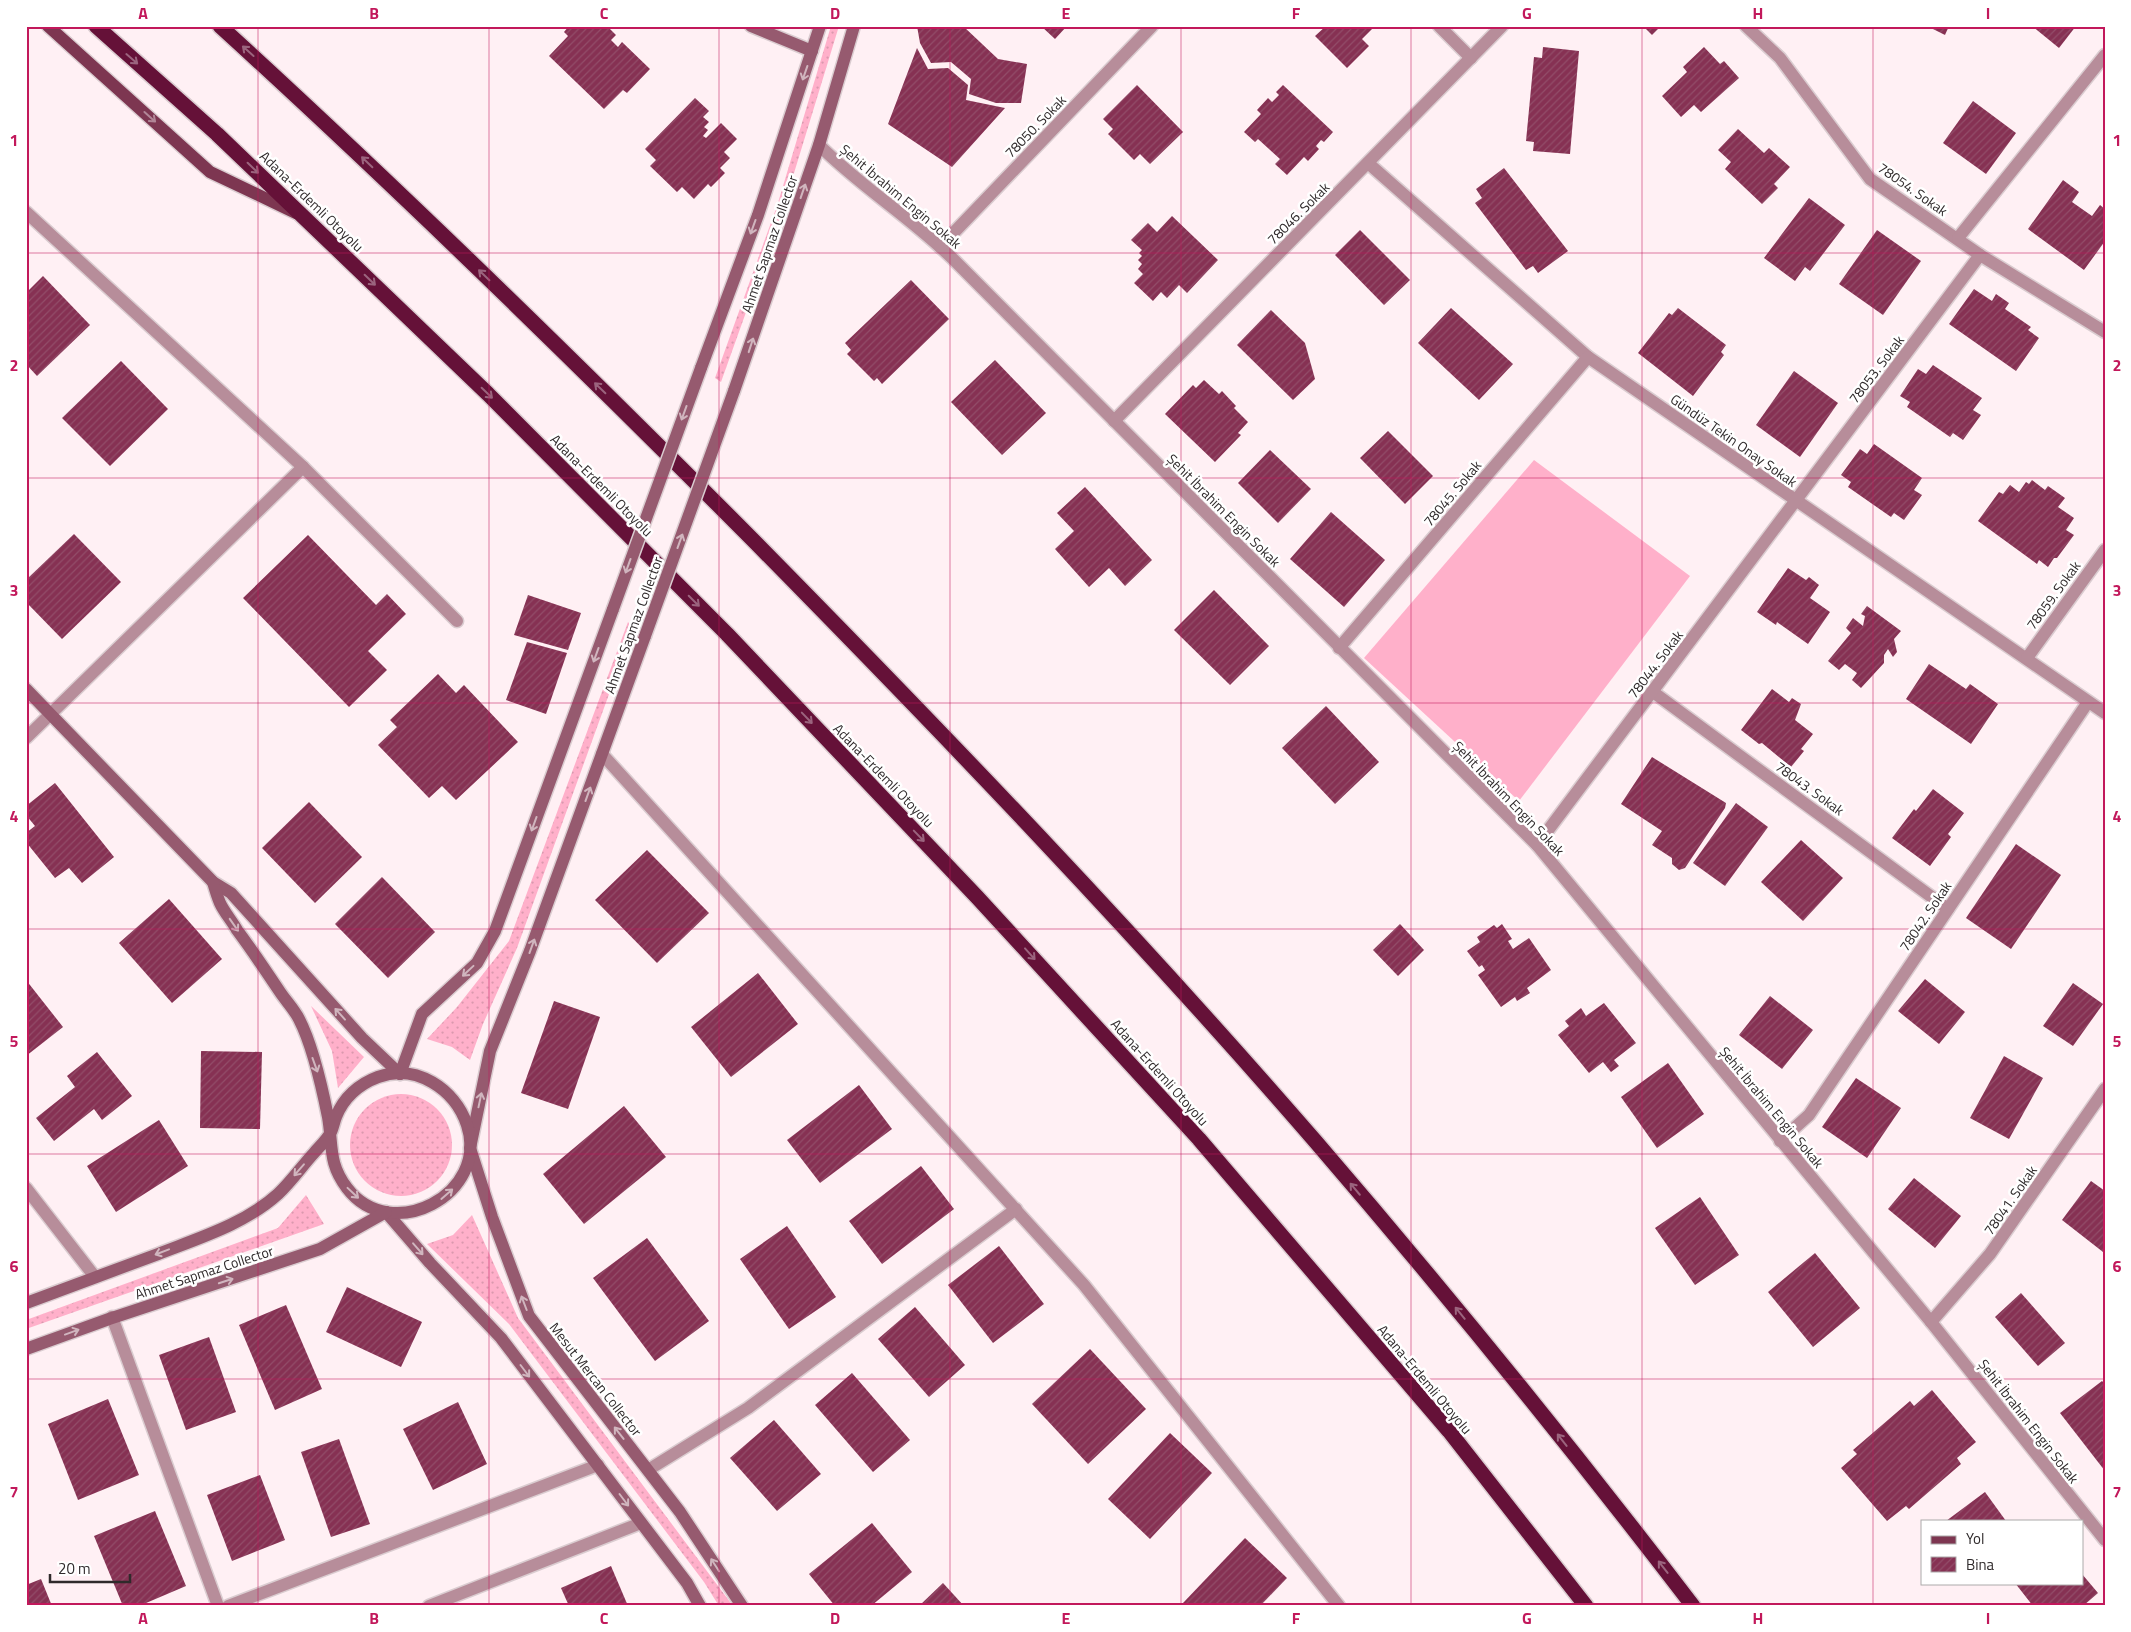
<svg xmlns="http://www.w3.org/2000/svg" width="2131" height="1632" font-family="'Titillium Web',sans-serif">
<defs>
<pattern id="grass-dots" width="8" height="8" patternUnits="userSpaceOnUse" patternTransform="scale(1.25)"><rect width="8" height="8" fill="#ffb0ca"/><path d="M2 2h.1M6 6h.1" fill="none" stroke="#db98ae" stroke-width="1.8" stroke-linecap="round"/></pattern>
<pattern id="building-hatch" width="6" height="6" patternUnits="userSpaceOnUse" patternTransform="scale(1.25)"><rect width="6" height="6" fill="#863153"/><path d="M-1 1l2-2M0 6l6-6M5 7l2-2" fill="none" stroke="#924d69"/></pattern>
</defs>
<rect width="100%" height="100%" fill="#fff0f4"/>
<g fill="url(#grass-dots)">
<path d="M831,26H839L783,209L721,382L715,378L777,206Z"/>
<path d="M628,622L633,628L517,948L483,1024L470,1060L452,1047L427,1039L457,1007L509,941Z"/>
<path d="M311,1006L364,1057L338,1088L332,1051Z"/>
<circle cx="401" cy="1145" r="51"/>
<path d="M306,1195L324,1224L26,1329V1320L278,1228Z"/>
<path d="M472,1215L518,1318L733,1606H719L704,1582L509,1324L427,1244L453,1235Z"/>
</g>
<path fill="#ffb0ca" d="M1534,460L1690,576L1519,801L1364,658Z"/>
<g fill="url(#building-hatch)">
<path d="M569,26H607L616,35L611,40L618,47L622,42L650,69L627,93L623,90L604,109L549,56L568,36L564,32Z"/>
<path d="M917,26H963L998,59L1027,64L1021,103H996L969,94L971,79L951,62L931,63L920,43Z"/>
<path d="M1041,26H1067L1055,39Z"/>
<path d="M1326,26H1375L1362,39L1369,46L1347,68L1315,36Z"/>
<path d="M1643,26H1661L1652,35Z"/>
<path d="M1927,26H1949L1945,35Z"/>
<path d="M2032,26H2076L2059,48Z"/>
<path d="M1543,47L1579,51L1570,154L1533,151L1534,142L1526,141L1534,57L1542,58Z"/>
<path d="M1704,47L1720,64L1724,61L1739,78L1701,112L1694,105L1681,117L1662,96L1687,72L1683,67Z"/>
<path d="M917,48L928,69L948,68L968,85L966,100L1005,108L952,167L888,124Z"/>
<path d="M1137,85L1183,132L1150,164L1140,154L1134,160L1108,134L1113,129L1103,119Z"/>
<path d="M1283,85L1333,132L1324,142L1321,140L1316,146L1319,149L1308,161L1304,157L1287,175L1275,164L1280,159L1258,139L1255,142L1244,132L1261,114L1257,110L1268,98L1272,102L1279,95L1276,92Z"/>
<path d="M695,98L709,111L703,117L709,122L704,127L708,130L703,136L706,138L721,123L737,139L724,152L730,158L720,168L725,173L711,187L708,184L694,199L682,187L677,192L650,166L656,160L645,149Z"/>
<path d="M1973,101L2016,133L1986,174L1943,143Z"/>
<path d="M1738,129L1764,153L1769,148L1790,167L1774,184L1778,188L1762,204L1725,169L1731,162L1718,150Z"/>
<path d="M1504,168L1568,251L1538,273L1533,266L1526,270L1475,203L1482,198L1476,189Z"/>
<path d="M2063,180L2079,192L2072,202L2092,216L2100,205L2105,209V241L2084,270L2028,229Z"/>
<path d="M1809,198L1845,225L1810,271L1805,267L1795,281L1764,258Z"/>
<path d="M1172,216L1218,260L1187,293L1179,285L1167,298L1161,292L1153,301L1134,283L1143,274L1138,269L1142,264L1138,260L1142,256L1139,253L1142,250L1131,240L1148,223L1157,232Z"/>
<path d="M1360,230L1410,280L1384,305L1335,255Z"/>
<path d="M1877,230L1921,261L1883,315L1839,284Z"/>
<path d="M43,276L90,325L37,376L26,364V293Z"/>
<path d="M911,280L949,319L882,384L877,378L874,381L847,354L851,350L845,343Z"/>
<path d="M1974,289L1992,301L1996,294L2009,303L2005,309L2031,327L2028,330L2039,338L2016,371L1949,324Z"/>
<path d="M1451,308L1513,364L1479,400L1418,343Z"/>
<path d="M1678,308L1726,345L1721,352L1724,355L1693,396L1638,353L1669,313L1672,315Z"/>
<path d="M1271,310L1305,343L1315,379L1293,400L1237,345Z"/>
<path d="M995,360L1046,413L1002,455L951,402Z"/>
<path d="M121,361L168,409L110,466L62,418Z"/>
<path d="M1933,365L1982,398L1973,410L1981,415L1963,440L1953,433L1950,437L1907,407L1910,402L1900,396L1918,369L1926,374Z"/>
<path d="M1794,371L1838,403L1800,457L1756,425Z"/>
<path d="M1204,380L1219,394L1222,391L1236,406L1234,408L1248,422L1238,433L1241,435L1215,462L1165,414L1193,385L1196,388Z"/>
<path d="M1388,431L1433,476L1405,504L1360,458Z"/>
<path d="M1874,444L1922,478L1914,490L1922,495L1904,520L1894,513L1891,517L1848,487L1851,482L1841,475L1860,449L1867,454Z"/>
<path d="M1270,450L1311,489L1278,523L1238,483Z"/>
<path d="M2032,480L2045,490L2048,486L2065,498L2058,507L2074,518L2066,530L2074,535L2057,558H2054L2048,567L2039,560L2037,564L1978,521L1999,492L2003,494L2010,485L2019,492L2026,482L2029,484Z"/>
<path d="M1085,487L1152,560L1125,586L1109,568L1089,587L1055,549L1074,531L1057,513Z"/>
<path d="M1331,512L1385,560L1344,607L1290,559Z"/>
<path d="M74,534L121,582L62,639L26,602V580Z"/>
<path d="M308,535L376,605L387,594L406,614L368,651L387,670L349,707L243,598Z"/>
<path d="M1788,568L1806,580L1809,577L1819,585L1810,598L1830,612L1808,644L1777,622L1776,625L1757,612Z"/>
<path d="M1214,590L1269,646L1230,685L1174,630Z"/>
<path d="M528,595L581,613L568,650L514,635Z"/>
<path d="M1867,606L1901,631L1894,639L1897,652L1893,657L1888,649L1884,655V663L1861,688L1852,680L1857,673L1845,664L1839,670L1828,661L1851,633L1846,628L1853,618L1863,626L1865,616L1861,614Z"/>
<path d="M527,642L567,653L546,714L506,700Z"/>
<path d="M1929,664L1966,689L1970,684L1998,704L1971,744L1906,699Z"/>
<path d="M438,674L456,693L464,685L518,742L456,800L442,786L429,798L378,745L397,727L390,720Z"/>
<path d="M1772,689L1789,702L1792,698L1801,704L1795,720L1813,734L1801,749L1804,751L1791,767L1762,743L1759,744L1741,730Z"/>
<path d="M1326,706L1379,762L1335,804L1282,748Z"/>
<path d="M1652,757L1726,803L1725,808L1685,868L1679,870L1672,864V858L1652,845L1662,831L1621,804Z"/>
<path d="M55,783L114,857L82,883L69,868L55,878L26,842V833L35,826L26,815V806Z"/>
<path d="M1933,789L1964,813L1948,834L1951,837L1930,866L1892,838L1914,809L1916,811Z"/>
<path d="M309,802L362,857L315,903L262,848Z"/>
<path d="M1736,803L1768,827L1725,886L1693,863Z"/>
<path d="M1801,840L1843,878L1803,921L1761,882Z"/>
<path d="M2016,844L2061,875L2011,949L1966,918Z"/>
<path d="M647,850L709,913L657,963L595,900Z"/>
<path d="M382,877L435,932L388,978L335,924Z"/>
<path d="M169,899L222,959L172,1003L119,943Z"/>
<path d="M1400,924L1424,950L1398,976L1373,950Z"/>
<path d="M1502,924L1512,939L1508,941L1513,949L1529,938L1551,970L1527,988L1530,993L1517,1001L1515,997L1501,1007L1478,975L1485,970L1482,965L1479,967L1467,951L1480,942L1477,937L1494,925L1497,928Z"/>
<path d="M758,973L798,1024L731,1077L691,1027Z"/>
<path d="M1925,979L1965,1012L1939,1044L1898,1011Z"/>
<path d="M26,980L63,1027L26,1056Z"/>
<path d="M2073,983L2103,1004L2073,1046L2043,1026Z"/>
<path d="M1770,996L1813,1030L1782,1069L1739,1035Z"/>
<path d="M554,1001L600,1017L568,1109L521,1093Z"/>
<path d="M1604,1003L1636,1043L1614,1060L1619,1066L1611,1072L1603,1062L1589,1073L1558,1035L1569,1026L1565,1021L1581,1008L1586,1016Z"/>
<path d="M201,1051L262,1052L260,1129L200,1128Z"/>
<path d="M97,1052L132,1096L102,1120L94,1109L54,1141L36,1118L75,1087L67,1076Z"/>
<path d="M2004,1056L2043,1078L2009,1139L1970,1118Z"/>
<path d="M1668,1063L1704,1114L1657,1148L1621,1097Z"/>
<path d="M1856,1078L1901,1108L1867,1158L1822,1127Z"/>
<path d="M859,1085L892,1129L820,1183L787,1140Z"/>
<path d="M624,1106L666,1157L584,1224L543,1174Z"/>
<path d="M159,1120L188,1166L116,1212L87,1166Z"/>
<path d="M921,1166L954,1209L882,1264L849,1221Z"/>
<path d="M1914,1178L1961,1216L1935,1248L1888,1209Z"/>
<path d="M2091,1181L2105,1191L2103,1252L2062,1220Z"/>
<path d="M1700,1197L1739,1255L1695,1285L1655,1228Z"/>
<path d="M787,1226L836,1297L789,1329L740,1259Z"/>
<path d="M647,1238L709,1321L655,1361L593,1278Z"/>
<path d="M999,1246L1044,1304L993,1343L948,1285Z"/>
<path d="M1815,1253L1860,1308L1813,1347L1768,1292Z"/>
<path d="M347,1287L422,1322L401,1367L326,1332Z"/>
<path d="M2021,1293L2065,1343L2038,1366L1995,1317Z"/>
<path d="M286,1305L322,1389L275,1410L239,1325Z"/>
<path d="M915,1307L965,1365L929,1397L878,1339Z"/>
<path d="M209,1337L236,1412L186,1430L159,1355Z"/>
<path d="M1090,1349L1146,1409L1088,1464L1032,1404Z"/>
<path d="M852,1373L910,1440L873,1472L815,1405Z"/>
<path d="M2102,1381L2105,1384V1471L2060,1413Z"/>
<path d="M1932,1390L1976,1442L1957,1458L1961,1464L1909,1509L1906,1506L1887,1521L1841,1468L1857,1454L1853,1450L1910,1401L1914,1406Z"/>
<path d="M108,1399L139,1475L78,1500L48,1424Z"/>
<path d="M458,1402L487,1464L433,1490L403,1429Z"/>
<path d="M774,1420L821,1474L777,1511L730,1458Z"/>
<path d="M1170,1433L1212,1473L1150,1539L1108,1499Z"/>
<path d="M339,1439L370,1524L331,1537L301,1452Z"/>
<path d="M260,1475L285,1540L232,1561L207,1495Z"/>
<path d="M1985,1492L2006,1521H1946Z"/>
<path d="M155,1511L186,1586L139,1606H123L94,1536Z"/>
<path d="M872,1523L912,1572L871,1606H835L809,1574Z"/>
<path d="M1245,1538L1287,1578L1260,1606H1186L1183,1603Z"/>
<path d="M611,1566L628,1606H569L561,1588Z"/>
<path d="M2082,1574L2098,1593L2083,1606H2033L2015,1583H2082Z"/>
<path d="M41,1579L52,1606H26V1585Z"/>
<path d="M943,1583L964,1606H919Z"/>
</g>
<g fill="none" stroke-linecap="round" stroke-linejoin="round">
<defs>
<g id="street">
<path d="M1439,26L1471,58"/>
<path d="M1746,26L1780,58L1870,179L1980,255L2105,332"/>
<path d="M819,145C860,186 910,217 952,258L1537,845L1931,1322L2105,1540"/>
<path d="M1368,163L1588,357L2105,713"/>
<path d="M26,212L303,467L457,621"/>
<path d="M1958,238L2105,55"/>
<path d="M940,247L1152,26"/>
<path d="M1114,421L1502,26"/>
<path d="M1339,648L1588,357"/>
<path d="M2027,658L2105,550"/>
<path d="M1653,692L1948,909"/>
<path d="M26,738L303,467"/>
<path d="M602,754L1084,1285L1339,1606"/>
<path d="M1537,845L1980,255"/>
<path d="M1780,1141L1809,1115L2088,702"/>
<path d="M26,1188L95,1277"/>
<path d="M112,1317L218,1606"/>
<path d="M1931,1322L1990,1254L2105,1089"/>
<path d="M648,1470L748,1408L1016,1209"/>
<path d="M228,1606L598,1465"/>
<path d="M429,1606L641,1523"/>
</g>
<g id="secondary">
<path d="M751,26L812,51"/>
<path d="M701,368L758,215L820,26"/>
<path d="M734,391L819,145L854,26"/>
<path d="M645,636L530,951L490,1051L470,1148L492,1217L529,1316L680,1512L742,1606"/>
<path d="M26,689L213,882L231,893L362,1038L400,1074"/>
<path d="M400,1074L422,1014L477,963L495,931L613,609"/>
<path d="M386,1212L430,1263L501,1338L687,1583L700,1606"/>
<path d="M26,1303C70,1287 114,1270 158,1254C199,1238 245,1224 278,1194C291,1182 302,1166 314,1153C319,1147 327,1140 331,1132C333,1128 334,1122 336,1117C343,1098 359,1084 378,1077C416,1063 455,1089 467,1125C490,1194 391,1246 347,1188C328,1163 333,1146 328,1117C322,1087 313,1046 299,1019C294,1009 286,1001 280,992C266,971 252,950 237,930C232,921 224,912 220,903C217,896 215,889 213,882"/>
<path d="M26,1349L109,1319L320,1249L386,1212"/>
</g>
<path id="primary" d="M48,26L210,172L296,213"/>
<g id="highway">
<path d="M96,26L217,134L488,394L727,634L977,897L1199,1139L1449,1431L1586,1606"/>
<path d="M220,26C402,192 578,364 752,539C945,735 1136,934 1316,1142C1446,1293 1572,1448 1693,1606"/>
</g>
</defs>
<use href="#street" stroke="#daccd0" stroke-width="15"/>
<use href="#secondary" stroke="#daccd0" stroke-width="15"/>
<use href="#primary" stroke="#daccd0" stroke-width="15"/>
<use href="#highway" stroke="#daccd0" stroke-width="18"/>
<use href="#street" stroke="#b78d9a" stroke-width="12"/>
<use href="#secondary" stroke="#965a6f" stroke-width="12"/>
<use href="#primary" stroke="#7d3651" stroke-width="12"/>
<use href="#highway" stroke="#651138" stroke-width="15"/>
<defs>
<g id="secondary-bridge">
<path d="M613,609L701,368"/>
<path d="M645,636L734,391"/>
</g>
</defs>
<use href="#secondary-bridge" stroke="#daccd0" stroke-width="15" stroke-linecap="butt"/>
<use href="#secondary-bridge" stroke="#965a6f" stroke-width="12"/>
</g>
<defs><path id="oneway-shaft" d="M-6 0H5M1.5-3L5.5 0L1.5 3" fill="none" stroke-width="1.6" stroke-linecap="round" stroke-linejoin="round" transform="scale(1.25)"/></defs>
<g stroke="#9b647e">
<use href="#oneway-shaft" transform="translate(248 51) rotate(-138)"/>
<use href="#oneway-shaft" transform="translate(132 59) rotate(41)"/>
<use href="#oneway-shaft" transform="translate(367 162) rotate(-136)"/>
<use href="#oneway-shaft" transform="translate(253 168) rotate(44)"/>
<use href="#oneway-shaft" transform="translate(484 275) rotate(-136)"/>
<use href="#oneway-shaft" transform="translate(370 280) rotate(44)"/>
<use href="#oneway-shaft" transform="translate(600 388) rotate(-136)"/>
<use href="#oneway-shaft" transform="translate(487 393) rotate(44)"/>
<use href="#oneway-shaft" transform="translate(694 601) rotate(45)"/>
<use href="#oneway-shaft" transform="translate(807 718) rotate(46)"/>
<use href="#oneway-shaft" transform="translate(919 836) rotate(46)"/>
<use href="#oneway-shaft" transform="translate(1030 954) rotate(48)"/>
<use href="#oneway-shaft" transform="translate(1355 1189) rotate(-130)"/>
<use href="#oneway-shaft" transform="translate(1460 1313) rotate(-129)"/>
<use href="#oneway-shaft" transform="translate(1562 1440) rotate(-128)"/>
<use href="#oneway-shaft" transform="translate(1663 1567) rotate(-128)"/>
</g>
<g stroke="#d0b5be">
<use href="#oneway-shaft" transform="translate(805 73) rotate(109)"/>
<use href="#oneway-shaft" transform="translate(803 191) rotate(-71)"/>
<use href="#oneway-shaft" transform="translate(753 227) rotate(110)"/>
<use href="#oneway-shaft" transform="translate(751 345) rotate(-72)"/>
<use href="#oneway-shaft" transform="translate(684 413) rotate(110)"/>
<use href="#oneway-shaft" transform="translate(680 541) rotate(-70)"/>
<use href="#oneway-shaft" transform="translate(628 566) rotate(110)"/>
<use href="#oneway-shaft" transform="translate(596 655) rotate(110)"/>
<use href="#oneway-shaft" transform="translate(588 794) rotate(-70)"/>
<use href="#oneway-shaft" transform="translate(534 824) rotate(110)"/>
<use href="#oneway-shaft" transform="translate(234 925) rotate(55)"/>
<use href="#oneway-shaft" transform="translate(532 946) rotate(-70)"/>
<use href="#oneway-shaft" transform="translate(468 971) rotate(137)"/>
<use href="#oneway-shaft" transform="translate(340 1014) rotate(-132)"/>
<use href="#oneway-shaft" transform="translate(315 1065) rotate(70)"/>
<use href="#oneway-shaft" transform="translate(480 1100) rotate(-78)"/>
<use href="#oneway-shaft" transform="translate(299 1170) rotate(131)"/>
<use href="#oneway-shaft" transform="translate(353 1193) rotate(43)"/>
<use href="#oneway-shaft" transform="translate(447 1194) rotate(-41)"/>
<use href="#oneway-shaft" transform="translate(418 1249) rotate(49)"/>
<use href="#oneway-shaft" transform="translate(162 1252) rotate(159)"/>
<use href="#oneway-shaft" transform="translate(226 1281) rotate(-18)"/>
<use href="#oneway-shaft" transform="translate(524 1303) rotate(-111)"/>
<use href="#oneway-shaft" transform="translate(72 1332) rotate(-20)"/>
<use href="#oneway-shaft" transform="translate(525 1371) rotate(53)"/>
<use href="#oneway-shaft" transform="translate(619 1433) rotate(-128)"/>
<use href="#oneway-shaft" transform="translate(624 1500) rotate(53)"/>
<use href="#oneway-shaft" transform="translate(715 1565) rotate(-123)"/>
</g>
<use stroke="#b18697" href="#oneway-shaft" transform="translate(150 117) rotate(42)"/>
<path fill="none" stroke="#c2185b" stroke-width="1" stroke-opacity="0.55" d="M258,26V1606M489,26V1606M719,26V1606M950,26V1606M1181,26V1606M1411,26V1606M1642,26V1606M1873,26V1606M26,253H2105M26,478H2105M26,703H2105M26,929H2105M26,1154H2105M26,1379H2105"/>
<g text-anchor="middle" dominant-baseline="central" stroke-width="5" stroke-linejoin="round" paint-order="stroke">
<g font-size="14" fill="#2f2a2b" stroke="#fff">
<text transform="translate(1035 126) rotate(-46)">78050. Sokak</text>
<text transform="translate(1913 189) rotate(35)">78054. Sokak</text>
<text transform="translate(901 196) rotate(40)">Şehit İbrahim Engin Sokak</text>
<text transform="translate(312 201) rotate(44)">Adana-Erdemli Otoyolu</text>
<text transform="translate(1298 213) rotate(-45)">78046. Sokak</text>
<text transform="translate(769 244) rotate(-71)">Ahmet Sapmaz Collector</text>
<text transform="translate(1876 369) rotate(-53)">78053. Sokak</text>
<text transform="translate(1734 440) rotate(35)">Gündüz Tekin Onay Sokak</text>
<text transform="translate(602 485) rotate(45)">Adana-Erdemli Otoyolu</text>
<text transform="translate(1452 493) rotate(-50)">78045. Sokak</text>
<text transform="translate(1224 510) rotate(45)">Şehit İbrahim Engin Sokak</text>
<text transform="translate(2053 595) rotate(-54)">78059. Sokak</text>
<text transform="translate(633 625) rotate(-70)">Ahmet Sapmaz Collector</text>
<text transform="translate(1655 664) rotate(-53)">78044. Sokak</text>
<text transform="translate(884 775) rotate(46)">Adana-Erdemli Otoyolu</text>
<text transform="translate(1810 788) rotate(36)">78043. Sokak</text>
<text transform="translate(1509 798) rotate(46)">Şehit İbrahim Engin Sokak</text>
<text transform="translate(1925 916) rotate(-56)">78042. Sokak</text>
<text transform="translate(1160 1072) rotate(48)">Adana-Erdemli Otoyolu</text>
<text transform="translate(1772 1107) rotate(50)">Şehit İbrahim Engin Sokak</text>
<text transform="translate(2010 1200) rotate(-55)">78041. Sokak</text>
<text transform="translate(204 1272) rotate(-18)">Ahmet Sapmaz Collector</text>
<text transform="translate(596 1379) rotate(52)">Mesut Mercan Collector</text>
<text transform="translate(1425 1379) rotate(50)">Adana-Erdemli Otoyolu</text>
<text transform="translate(2029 1421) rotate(52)">Şehit İbrahim Engin Sokak</text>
</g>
</g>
<rect width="2131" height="1632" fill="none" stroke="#ffffff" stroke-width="55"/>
<rect x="1921" y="1520" width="162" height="65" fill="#ffffff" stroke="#acaaaa"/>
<rect x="1931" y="1536" width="25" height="8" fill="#7d3651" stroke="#acaaaa"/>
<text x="1966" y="1544" font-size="15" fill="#2f2a2b">Yol</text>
<rect x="1931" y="1557" width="25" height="15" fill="url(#building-hatch)" stroke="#acaaaa"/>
<text x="1966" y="1570" font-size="15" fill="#2f2a2b">Bina</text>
<path d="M50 1574v8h80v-8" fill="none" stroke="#2f2a2b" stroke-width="2.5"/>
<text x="58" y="1574" font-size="15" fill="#2f2a2b" stroke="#ffffff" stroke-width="4" paint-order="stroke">20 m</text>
<rect x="28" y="28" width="2076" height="1576" fill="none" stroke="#c2185b" stroke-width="2"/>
<g font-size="16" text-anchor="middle" font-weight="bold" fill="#c2185b">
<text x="143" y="19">A</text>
<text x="374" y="19">B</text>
<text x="604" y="19">C</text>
<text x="835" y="19">D</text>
<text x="1066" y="19">E</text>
<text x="1296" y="19">F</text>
<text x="1527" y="19">G</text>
<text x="1758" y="19">H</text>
<text x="1988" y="19">I</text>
<text x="14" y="146">1</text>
<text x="2117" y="146">1</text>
<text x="14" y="371">2</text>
<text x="2117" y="371">2</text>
<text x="14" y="596">3</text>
<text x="2117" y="596">3</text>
<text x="14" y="822">4</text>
<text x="2117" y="822">4</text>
<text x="14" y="1047">5</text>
<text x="2117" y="1047">5</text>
<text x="14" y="1272">6</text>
<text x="2117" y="1272">6</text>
<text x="14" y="1498">7</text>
<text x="2117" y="1498">7</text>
<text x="143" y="1624">A</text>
<text x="374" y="1624">B</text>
<text x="604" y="1624">C</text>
<text x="835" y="1624">D</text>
<text x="1066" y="1624">E</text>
<text x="1296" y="1624">F</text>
<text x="1527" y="1624">G</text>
<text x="1758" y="1624">H</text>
<text x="1988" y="1624">I</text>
</g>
</svg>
